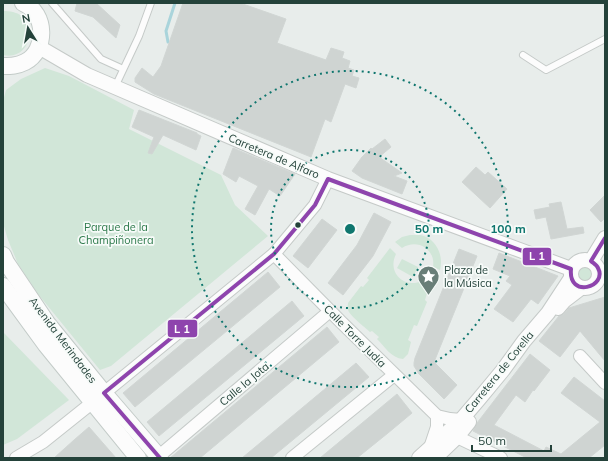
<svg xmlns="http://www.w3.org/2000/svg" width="608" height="461" font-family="Mulish,sans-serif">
<rect width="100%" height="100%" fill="#e8edeb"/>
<g fill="#d1e6d8">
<path d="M3,11C6,11 10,11 13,12C41,18 31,62 3,55Z"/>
<path d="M45,68L69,76L134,110L129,129L221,175L235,205L268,236L111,366L100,370L38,294L18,264L8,240L3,223V101L6,90L21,79Z"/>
<path d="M410,235C413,235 417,235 420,235C436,238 444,255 440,270L433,267C436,249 417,238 402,248L395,242L402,237Z"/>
<path d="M390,248L396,254C385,276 412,294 430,275L437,278L432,292L428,290L425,300L427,302L417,326L414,325L408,340L411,342L408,354L403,359C391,358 385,347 377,339L379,337L372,331L370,332C365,327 350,316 348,310C347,307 348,306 348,303L361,286L363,287L369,280L367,278Z"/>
<path d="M402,259L418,267L413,277L397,268Z"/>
<circle cx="585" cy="275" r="10"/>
<path d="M3,332L69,400L17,439L3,445Z"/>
</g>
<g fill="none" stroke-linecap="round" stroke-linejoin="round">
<path stroke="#a9d4db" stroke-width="3" d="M168,42L166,31L175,3"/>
</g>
<g fill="#cfd4d2" stroke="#d1d6d4">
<path d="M77,3H96L120,25L116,38L93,17L75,11Z"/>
<path d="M183,3H240L286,19L277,43L326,60L331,48L344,52L342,58L350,61L348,68L354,70L352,76L359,78L356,88L345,84L331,122L325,119L311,157L154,94L135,82V78L142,68L153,77L161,66Z"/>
<path d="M139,110L197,133V134L201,136L196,150L163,135L152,154L148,153L154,137L132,127Z"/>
<path d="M385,139L391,147L379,157L402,173L394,176L407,181L402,194L362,178L352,171L362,157L371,148L372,149Z"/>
<path d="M233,148L295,174L280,196L269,189L255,215L245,209L258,186L239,176L236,182L223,174Z"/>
<path d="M476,167L485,175L488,172L507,189L490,208L462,182Z"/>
<path d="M605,195V218L601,222L590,210Z"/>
<path d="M561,202L567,229L583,227L584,233L551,239L546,217L536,219L534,210L550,207L549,204Z"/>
<path d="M374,213L391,222L373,256L343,295L328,283L357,245Z"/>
<path d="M322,219L337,230L308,268L293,256Z"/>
<path d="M459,249L477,256L434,362L457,385L444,399L419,374L414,366V363L415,358Z"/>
<path d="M499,253L558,276L538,304L531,299L513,322L494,309L512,285L506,281L510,276L493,269Z"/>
<path d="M268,272L280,287L135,407L123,393Z"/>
<path d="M605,297V361L580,331L560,357L539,341L559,316L564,314L569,308Z"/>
<path d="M292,301L304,316L159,436L147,422Z"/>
<path d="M327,327L339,342L218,443L200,458H170Z"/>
<path d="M530,354L550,370L534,391L533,390L525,402L516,395L494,425L544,451L546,447L561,454L600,422L561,393L574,377L605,401V445L589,458H527L473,431L477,423Z"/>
<path d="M356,363L369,377L271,458H242Z"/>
<path d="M397,394L412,413L388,433L357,458H320Z"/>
<path d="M89,427L116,458H54L74,440Z"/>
</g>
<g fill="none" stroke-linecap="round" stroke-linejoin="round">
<defs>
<g id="service">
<path d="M52,3L101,59L123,69"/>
<path d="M523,55L546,70L605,39"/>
<path d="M115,87L139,36L151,3"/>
</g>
<g id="minor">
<path d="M274,254L341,322L437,416L450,419L461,420"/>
<path d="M580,356L605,383"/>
<path d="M104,393L274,254L315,205L328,179"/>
<path d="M457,437L501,458"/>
<path d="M430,448L437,427V416"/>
<path d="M159,456L330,311"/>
<path d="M16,458L43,442L93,402"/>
<path d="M292,458L394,375"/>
</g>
<g id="tertiary">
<path d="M39,47L87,75L328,179L571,269"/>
<circle cx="585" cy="274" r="14"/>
<path d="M591,261L605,238"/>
<path d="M558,308L564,301L581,288"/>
<path d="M419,458L461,420L479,399L503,370L524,341L548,313L571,278"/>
<path d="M435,458L457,437L469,422"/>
</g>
<g id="secondary">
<path d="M3,66C11,66 17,66 25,62C47,51 47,13 23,3"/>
<path d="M3,255L6,262L47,323L104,393L160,458"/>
<path d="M3,286L46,345L138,458"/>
</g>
</defs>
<use href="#service" stroke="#c5cac8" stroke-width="8"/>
<use href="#minor" stroke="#c5cac8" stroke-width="14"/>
<use href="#tertiary" stroke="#c5cac8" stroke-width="16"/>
<use href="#secondary" stroke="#c3cbc8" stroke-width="18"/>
<use href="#service" stroke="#fcfcfc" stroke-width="6"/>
<use href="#minor" stroke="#fcfcfc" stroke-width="12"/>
<use href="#tertiary" stroke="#fcfcfc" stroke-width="14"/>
<use href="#secondary" stroke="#fcfcfc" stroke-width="16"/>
<defs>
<path id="bus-1" d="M160,458L104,393L274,254L315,205L328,179L571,269C568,299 608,287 598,268C597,265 593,263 591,261L605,238"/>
</defs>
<use href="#bus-1" stroke="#f7fbf9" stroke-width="7"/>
<use href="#bus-1" stroke="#8e44ad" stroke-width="4"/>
</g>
<g fill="none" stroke="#0f766e" stroke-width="2" stroke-dasharray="2 4">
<circle cx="350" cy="229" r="79"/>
<circle cx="350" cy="229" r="158"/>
</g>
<defs>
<symbol id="sight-pin" viewBox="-11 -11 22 30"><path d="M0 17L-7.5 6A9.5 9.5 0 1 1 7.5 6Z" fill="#697e78" stroke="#f7fbf9"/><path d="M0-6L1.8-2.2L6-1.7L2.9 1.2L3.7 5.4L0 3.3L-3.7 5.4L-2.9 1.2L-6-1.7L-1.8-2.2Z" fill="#fff"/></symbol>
</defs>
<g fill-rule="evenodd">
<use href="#sight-pin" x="416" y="264" width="25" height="34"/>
</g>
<circle fill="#24423a" stroke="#f7fbf9" stroke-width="1.5" cx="298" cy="225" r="3.5"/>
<g text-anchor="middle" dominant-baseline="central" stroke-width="3.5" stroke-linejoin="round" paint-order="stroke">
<g font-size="11" fill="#24423a" stroke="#f7fbf9">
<text transform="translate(274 156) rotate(23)">Carretera de Alfaro</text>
<text transform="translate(355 336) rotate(45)">Calle Torre Judía</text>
<text transform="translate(63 340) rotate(53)">Avenida Merindades</text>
<text transform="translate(499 372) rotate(-51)">Carretera de Corella</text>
<text transform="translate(244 384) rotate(-40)">Calle la Jota</text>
</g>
<g font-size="11" fill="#2d7a4b" stroke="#f7fbf9">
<text x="116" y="227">Parque de la<tspan x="116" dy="13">Champiñonera</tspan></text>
</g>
<g font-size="11" fill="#24423a" stroke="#f7fbf9" text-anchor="start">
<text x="444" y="270">Plaza de<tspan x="444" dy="13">la Música</tspan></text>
</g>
</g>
<circle cx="350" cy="229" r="6" fill="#0f766e" stroke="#f7fbf9" stroke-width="2"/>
<g font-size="12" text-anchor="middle" font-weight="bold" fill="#0f766e" stroke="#f7fbf9" stroke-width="3.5" stroke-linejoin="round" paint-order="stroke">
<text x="429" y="233">50 m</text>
<text x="508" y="233">100 m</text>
</g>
<g stroke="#f7fbf9" stroke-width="1.5">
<rect x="522" y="247" width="30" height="19" rx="4" fill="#8e44ad"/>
<rect x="167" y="319" width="31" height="19" rx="4" fill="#8e44ad"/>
</g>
<g font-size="11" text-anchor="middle" font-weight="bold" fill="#fff">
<text x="537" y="260">L 1</text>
<text x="182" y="333">L 1</text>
</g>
<rect width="608" height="461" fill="none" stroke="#24423a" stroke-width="8"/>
<g transform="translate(28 28) rotate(349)" stroke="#f7fbf9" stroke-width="3" paint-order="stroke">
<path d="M0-3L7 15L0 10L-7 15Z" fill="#24423a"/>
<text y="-6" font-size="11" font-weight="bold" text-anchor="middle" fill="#24423a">N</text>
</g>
<path d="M472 445v6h79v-6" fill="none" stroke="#24423a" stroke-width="2"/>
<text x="478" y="445" font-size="12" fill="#24423a" stroke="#f7fbf9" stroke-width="3" paint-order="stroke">50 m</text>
</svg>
